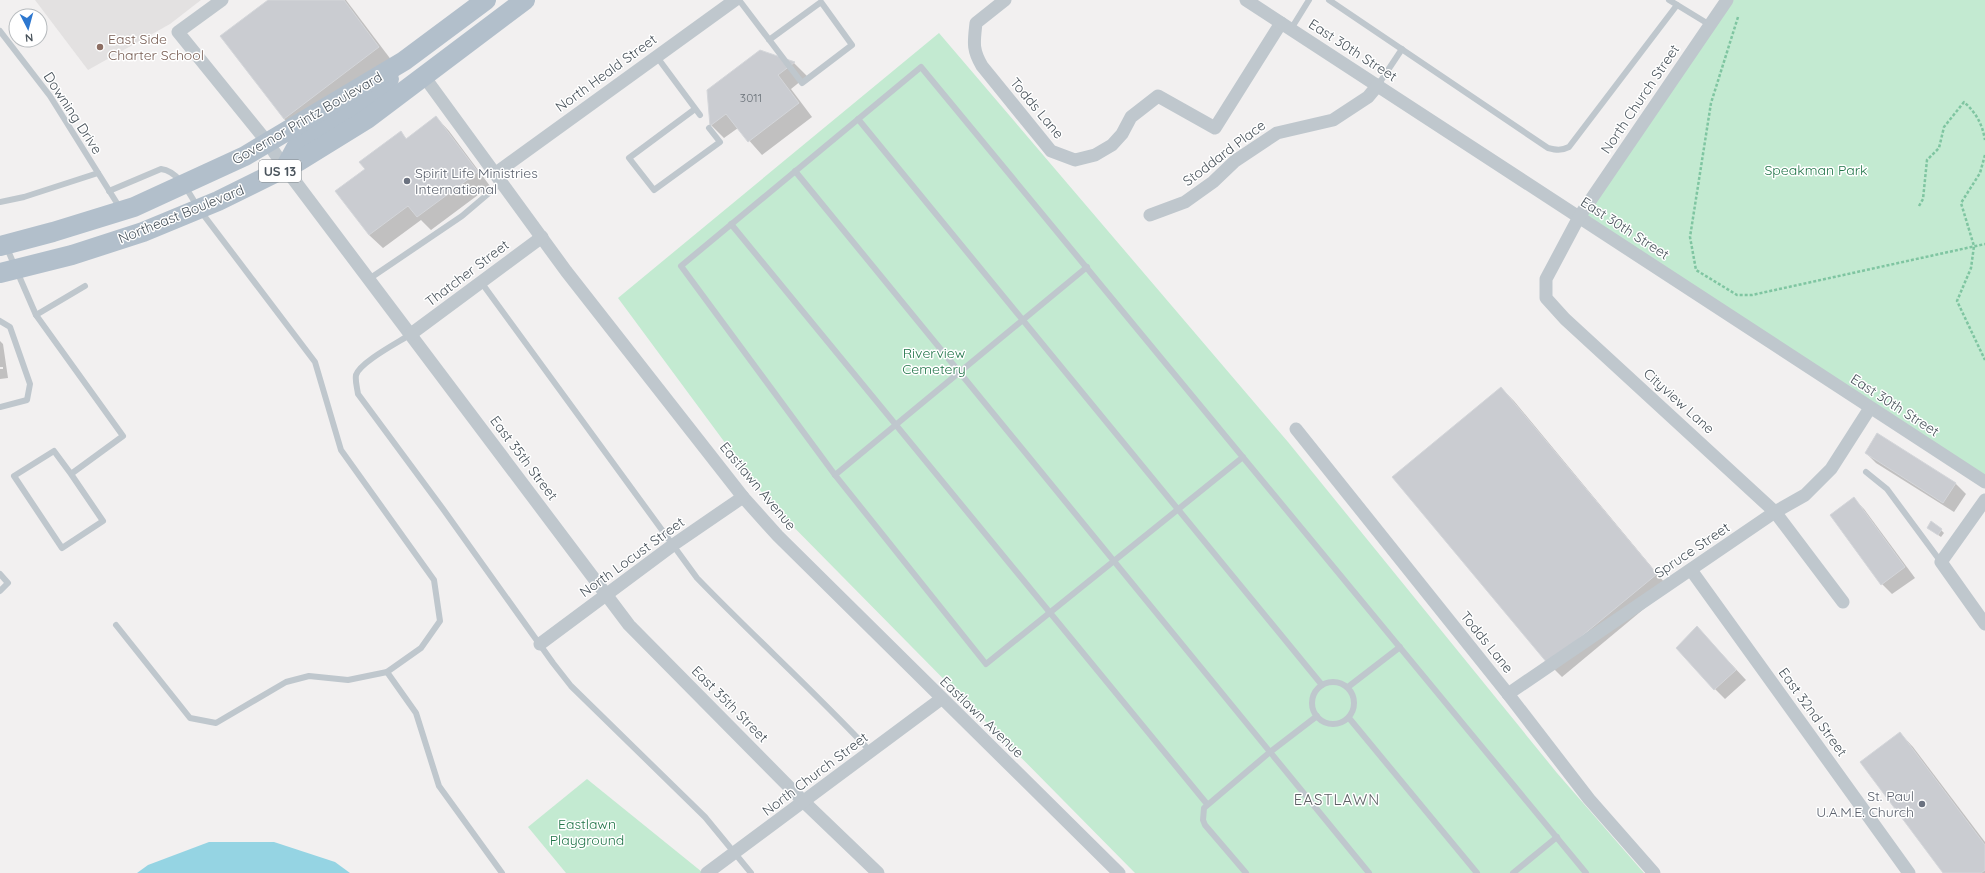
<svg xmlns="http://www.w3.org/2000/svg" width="1985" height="873" font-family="Quicksand,sans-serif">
<rect width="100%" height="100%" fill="#f2f0f0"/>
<path fill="#e3e1e1" d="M35,0H201L170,24L88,70Z"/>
<g fill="#c3ead1">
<path d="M1727,0H1985V484L1579,217Z"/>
<path d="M939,33L1288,442L1557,773L1644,873H1135L768,501L618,298Z"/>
<path d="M587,779L702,872L703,873H566L528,827Z"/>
</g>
<path fill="#95d4e3" d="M209,842H274L335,862L350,873H137L148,865Z"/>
<g fill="#0003">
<path d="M269,0H346L392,61L298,132L284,119Z"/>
<path d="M760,51L794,63L807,76L791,89L812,117L762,155L738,128L724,138L711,125Z"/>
<path d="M436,117L449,131L490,186L431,230L421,220L383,248L369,235L366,169L400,133L407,139Z"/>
<path d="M0,341L3,344L8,378L0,379V369H3V367H0Z"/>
<path d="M1501,388L1514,401L1669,588L1562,677L1549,664Z"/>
<path d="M1878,435L1956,484L1966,494L1954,512L1876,463L1866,453Z"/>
<path d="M1854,499L1864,509L1915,578L1892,594L1882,584Z"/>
<path d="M1931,530H1941L1944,533L1941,537Z"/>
<path d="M1707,638L1746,680L1725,699L1715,689Z"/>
<path d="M1900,733L1913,747L1985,842V873H1944Z"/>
</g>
<g fill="#caccd1" stroke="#d4d6da">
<path d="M268,0H344L379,47L284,119L220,36Z"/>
<path d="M760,50L795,62L778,75L799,103L748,142L726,114L710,126L707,90Z"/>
<path d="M436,116L478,172L417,217L408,206L369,235L335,191L365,169L359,162L401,131L406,139Z"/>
<path d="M1501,387L1657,574L1548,664L1392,477Z"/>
<path d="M1877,433L1956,483L1943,503L1865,453Z"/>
<path d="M1854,497L1905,567L1881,585L1830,515Z"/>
<path d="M1931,521L1942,529L1938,535L1927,528Z"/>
<path d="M1697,626L1736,670L1714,690L1676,648Z"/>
<path d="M1900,732L1985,845V870L1981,873H1943L1860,762Z"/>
</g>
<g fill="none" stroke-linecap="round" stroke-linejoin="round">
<g stroke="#7fc5a1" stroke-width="2.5" stroke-dasharray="3 2" stroke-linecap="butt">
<path d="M1738,17L1711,103L1690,237L1696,270L1737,295H1752L1985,244"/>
<path d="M1985,155L1980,173L1961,203L1974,246L1971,268L1957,301L1985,360"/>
<path d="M1919,206L1923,199L1927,160L1939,148L1944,127L1964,102C1976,113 1982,123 1985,140"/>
</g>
<g stroke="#bfc7cd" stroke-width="6">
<path d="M739,0L802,83L852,45L821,2L769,40"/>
<path d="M1329,0L1548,148C1556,150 1561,151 1569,147L1677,5"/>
<path d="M1669,0L1710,25"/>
<path d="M1291,29L1309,0"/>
<path d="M0,31L50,96L120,208"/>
<path d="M657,57L700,115"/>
<path d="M1378,85L1402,49"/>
<path d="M695,109L629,158L654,190L720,142L709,128"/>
<path d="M858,119L1322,685"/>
<path d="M795,171L1369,873"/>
<path d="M109,191L161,169C179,171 190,195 199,209L315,362L341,450L434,580L440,621L421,648L387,672L348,680L309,676L286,682L216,723L190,718L116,625"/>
<path d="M0,202L24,197L98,173"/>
<path d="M731,224L1207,804"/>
<path d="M6,246L36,315L123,436L71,474L103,521L62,548L14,476L54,451L71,474"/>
<path d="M369,279L462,216L502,182"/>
<path d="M481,282L697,578C754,637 815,692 871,752"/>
<path d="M36,315L85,286"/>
<path d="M0,321L10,327L30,384L27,400L0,407"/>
<path d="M411,334C399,342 360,362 356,375C355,381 357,387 358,394L443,509L553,663L571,686L705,817L751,873"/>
<path d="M1243,457L986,664L835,475L681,266L921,67L1586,873"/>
<path d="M1866,472L1887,489L1941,562"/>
<path d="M835,475L1087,267"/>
<path d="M0,574L8,583L0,591"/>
<path d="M387,672L416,713L439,786L502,873"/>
<circle cx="1333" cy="703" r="21"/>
<path d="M1348,687L1400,647"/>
<path d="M1349,718L1477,873"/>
<path d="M1246,873L1205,825L1203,820L1204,808L1270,752L1317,716"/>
<path d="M1513,873L1557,837"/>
</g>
<g stroke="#bfc7cd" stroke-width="13">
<path d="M222,0L178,32L268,143L285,168L629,625L804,802L878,873"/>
<path d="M1005,0L976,23C974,42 972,49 982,66L1051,151L1075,160L1095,155L1112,145L1122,134L1131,117L1158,96L1215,128L1281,23"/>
<path d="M1246,0L1985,482"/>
<path d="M1727,0L1579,217L1546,279V298L1565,319L1775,512L1843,602"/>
<path d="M423,75L566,271L743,497L778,536L1119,873"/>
<path d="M496,173L735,0"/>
<path d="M1150,215L1185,202L1213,182L1235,161L1277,133L1333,120L1368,97L1378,85"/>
<path d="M411,334L542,237"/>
<path d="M1296,429L1508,694L1589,799L1654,873"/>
<path d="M1985,500L1941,562L1985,624"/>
<path d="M1691,570L1909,873"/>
<path d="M540,644L673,545L743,497"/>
<path d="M1508,694L1775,512L1805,495L1831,469L1870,408"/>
<path d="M707,873L941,699"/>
</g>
<g stroke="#b2bfcb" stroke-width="20">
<path d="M285,168L298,144L369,99L389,79"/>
<path d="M0,246L53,232L134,207L245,156L404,61L486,0"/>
<path d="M0,273L72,255L143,232L218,201L299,161L367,119L525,0"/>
</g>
</g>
<circle fill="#8d6e63" stroke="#fff" stroke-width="1.5" cx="100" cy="47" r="4"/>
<g fill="#6b7280" stroke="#fff" stroke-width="1.5">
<circle cx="407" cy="181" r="4"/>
<circle cx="1922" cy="804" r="4"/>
</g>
<g text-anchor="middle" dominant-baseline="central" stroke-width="3" stroke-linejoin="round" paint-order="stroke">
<g font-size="12" fill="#697178">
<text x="751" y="97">3011</text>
</g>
<rect fill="#fff" stroke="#80878c" stroke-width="1" x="259" y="160" width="42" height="22" rx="3"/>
<g font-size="13" font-weight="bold" fill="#49535b">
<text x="280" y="171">US 13</text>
</g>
<g font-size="14" fill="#785e54" stroke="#fff" text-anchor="start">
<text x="108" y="39">East Side<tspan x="108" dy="16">Charter School</tspan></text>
</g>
<g font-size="14" fill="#49535b" stroke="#fff">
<text transform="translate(1353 50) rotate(33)">East 30th Street</text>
<text transform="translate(606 73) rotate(-36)">North Heald Street</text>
<text transform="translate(1640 99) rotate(-56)">North Church Street</text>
<text transform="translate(1037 108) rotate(50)">Todds Lane</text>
<text transform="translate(73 113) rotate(57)">Downing Drive</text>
<text transform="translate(307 118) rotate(-30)">Governor Printz Boulevard</text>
<text transform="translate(1224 153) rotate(-37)">Stoddard Place</text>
<text transform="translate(181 214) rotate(-22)">Northeast Boulevard</text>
<text transform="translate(1625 228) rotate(33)">East 30th Street</text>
<text transform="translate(467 273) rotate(-37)">Thatcher Street</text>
<text transform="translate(1679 401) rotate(42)">Cityview Lane</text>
<text transform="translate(1895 405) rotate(33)">East 30th Street</text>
<text transform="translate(524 458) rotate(53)">East 35th Street</text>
<text transform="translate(758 486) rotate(50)">Eastlawn Avenue</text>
<text transform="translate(1692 550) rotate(-34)">Spruce Street</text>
<text transform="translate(632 557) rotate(-36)">North Locust Street</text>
<text transform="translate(1487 642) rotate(51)">Todds Lane</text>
<text transform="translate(730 704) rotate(45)">East 35th Street</text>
<text transform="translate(1813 712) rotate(54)">East 32nd Street</text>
<text transform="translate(982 717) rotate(44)">Eastlawn Avenue</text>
<text transform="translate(815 774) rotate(-37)">North Church Street</text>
</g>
<g font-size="14" fill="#217549" stroke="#fff">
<text x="1816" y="170">Speakman Park</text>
<text x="934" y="353">Riverview<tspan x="934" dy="16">Cemetery</tspan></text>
<text x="587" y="824">Eastlawn<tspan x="587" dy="16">Playground</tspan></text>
</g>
<g font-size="14" fill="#5b616d" stroke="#fff" text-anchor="start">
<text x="415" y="173">Spirit Life Ministries<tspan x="415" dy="16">International</tspan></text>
<text x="1914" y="796" text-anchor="end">St. Paul<tspan x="1914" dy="16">U.A.M.E. Church</tspan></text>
</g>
<g font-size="15" letter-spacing="1" fill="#5d6064" stroke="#fff">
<text x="1337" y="799">EASTLAWN</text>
</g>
</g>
<g transform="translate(28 28) rotate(174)"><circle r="19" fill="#ffffff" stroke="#b6babd"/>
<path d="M0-3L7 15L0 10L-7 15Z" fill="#2d77cf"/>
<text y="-6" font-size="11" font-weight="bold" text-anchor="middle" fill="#49535b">N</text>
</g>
</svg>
